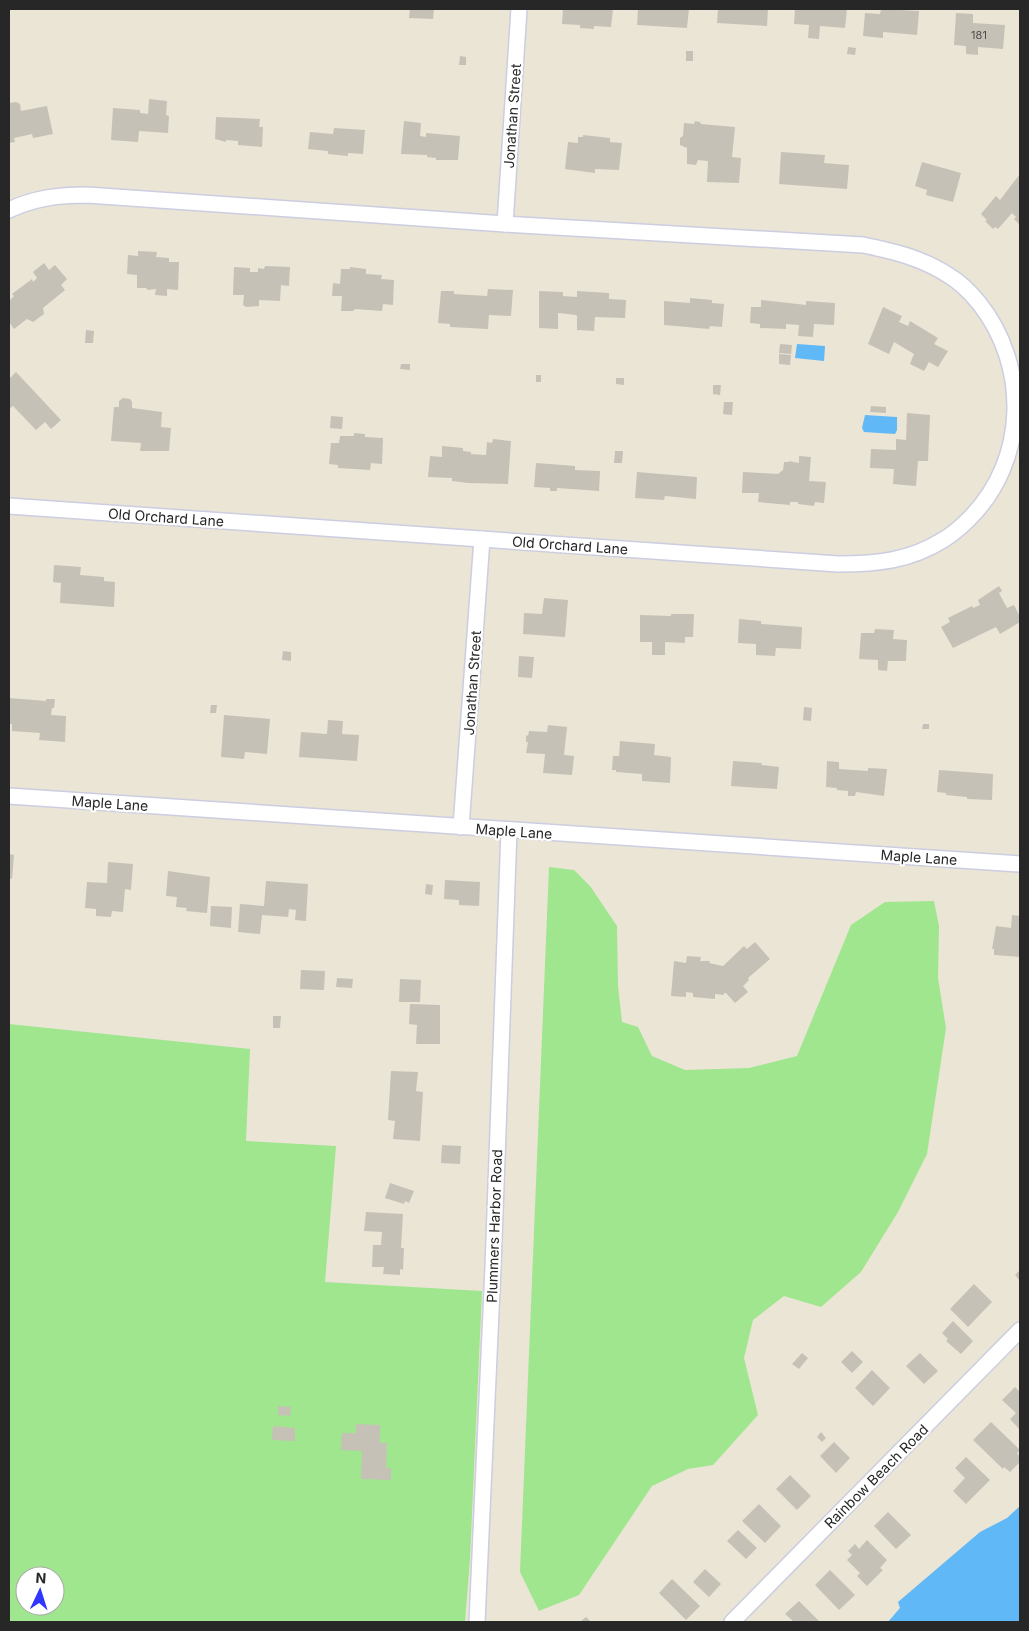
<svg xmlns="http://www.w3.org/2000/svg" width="1029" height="1631" font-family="Inter,sans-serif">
<rect width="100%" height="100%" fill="#ebe5d6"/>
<g fill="#9fe68e" fill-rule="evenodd">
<path d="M549,867L574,870L590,886L617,926L618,986L622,1022L638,1027L652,1056L685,1070L749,1068L797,1056L851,925L885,902L934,901L939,926L938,978L946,1028L927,1154L898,1212L861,1272L821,1307L784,1296L753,1320L744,1358L758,1415L713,1465L688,1469L652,1486L579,1595L539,1611L520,1572Z"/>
<path d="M9,1024L250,1049L246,1141L336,1146L325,1282L482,1291L470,1559L465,1622H9ZM25,1576H55V1606H25Z"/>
</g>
<g fill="#60b8f6">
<path d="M797,344L825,346L824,361L795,358Z"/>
<path d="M865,415L897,417V430L895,434L864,432L862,428Z"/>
<path d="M1020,1506V1622H888L900,1608L898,1602L980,1532L1007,1518Z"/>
</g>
<g fill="#c6c1b6">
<path d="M410,9H434L433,19L409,18Z"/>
<path d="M563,9H613L611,27L594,26V29L580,28V25L562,24Z"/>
<path d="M638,9H689L687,28L637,25Z"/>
<path d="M718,9H768L767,26L717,23Z"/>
<path d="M795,9H847L845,28L820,26L819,39L808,38L809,25L794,24Z"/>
<path d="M881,9L919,11L917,35L883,32V38L863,36L865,13L880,14Z"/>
<path d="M956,13L973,14V23L1005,25L1003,49L978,47V55L966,54V46L954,45Z"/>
<path d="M848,47L856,48L855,55L847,54Z"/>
<rect x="686" y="51" width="7" height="10"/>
<path d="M460,56L466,57V65H459Z"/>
<path d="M149,99L167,101L166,115L169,116L168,133L139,131L138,142L111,140L113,108L140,110V113L148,114Z"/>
<path d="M16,102L20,104L21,111L47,106L53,134L33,138L32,134L14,138L15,142L9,143V103Z"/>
<path d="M216,117L260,119L259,127H263L262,147L238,145V141L226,140V142L215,139Z"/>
<path d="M404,121L421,123L420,136L426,137V133L460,136L458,160H436V158L427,157V155L401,154Z"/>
<path d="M695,121L700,122L701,124L735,127L732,157L741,158L739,183L707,182L708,161L698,160L696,165L687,164V148L680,145V138L683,136L684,123L694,124Z"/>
<path d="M334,128L365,130L363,154L348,153V156L328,154V151L308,149L310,132L333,134Z"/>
<path d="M583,135L610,138V142L622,143L619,170L595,169V173L565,169L568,142L578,143V137H583Z"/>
<path d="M781,152L825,155L824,163L849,165L847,189L779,184Z"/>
<path d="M922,162L961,173L953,202L926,195L927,190L915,186Z"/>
<path d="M1020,174V222L1019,224L1014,219L1016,217L1012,213L998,229L995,227L993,229L985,221L987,220L981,214L996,196L1000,200Z"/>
<path d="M138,251L157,252L156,257L169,258V262H179L178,290L167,289V296L155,295L156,289L148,290L146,288H137V275L127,274L128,255L138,256Z"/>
<path d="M44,263L49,270L55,265L67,279L61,285L65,290L43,308L44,314L33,322L27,319L14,329L9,322V298L10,300L14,296L12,294L32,279L33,282L37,278L33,272Z"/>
<path d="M265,266L290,267L289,286L281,285L280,301L259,300V306L246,307L243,305L244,295H233L234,267L250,268V272H258V268L264,269Z"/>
<path d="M350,267L366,269V274L382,275L381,279L394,280L393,305L383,304L382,311L355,309L353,311H341L342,296H332L333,283L340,284L341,269H350Z"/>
<path d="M488,289L513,290L511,316L489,315L488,329L450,327V324L438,323L441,291H454V294L487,296Z"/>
<path d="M539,291L563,292V296L577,297V291L609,293V299L626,300L625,318L595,317L594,331L577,330V316L576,315L558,313V329L539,328Z"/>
<path d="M690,298L712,300V303L724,304L722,327L710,326L709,329L664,325V301L690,303Z"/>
<path d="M761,300L806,305V301L835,303L834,325L814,324L813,337L798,336L799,325L786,324V329L760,328V324L750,323L751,307H761Z"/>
<path d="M883,307L902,316L899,322L908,326L910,321L938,338L934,344L948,351L938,367L929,362L924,371L910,364L914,354L894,342L889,354L868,344Z"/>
<path d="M86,330L94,331L93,343H85Z"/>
<path d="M780,344L792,345L791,354L779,353Z"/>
<path d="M779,354L791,355L790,365L779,364Z"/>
<path d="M401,364H410V370L400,369Z"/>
<path d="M16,372L61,420L51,429L45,422L36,430L13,406L9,409V379Z"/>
<rect x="536" y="375" width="5" height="7"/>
<path d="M616,378H624V385L616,384Z"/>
<path d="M713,385H721L720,395L713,394Z"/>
<path d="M123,398L130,399L132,402V408L162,412L161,427L171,428L169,451H140L141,443L111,441L114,407H119V401Z"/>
<path d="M724,402H733L732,415L723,414Z"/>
<path d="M871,406L886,407V413L870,412Z"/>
<path d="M907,413L930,415L928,461H918L916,486L893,484L894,469L870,468L871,449L896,450V439L906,440Z"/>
<path d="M331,416L343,417L342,429L330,428Z"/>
<path d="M354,433L365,434V437L383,438L382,464L371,463L370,470L338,468V465L329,464L331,443H339L340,436H354Z"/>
<path d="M493,439L511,441L508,484L468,483L452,481V478L428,477L430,456L442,457V446L463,448V451L471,452V454L486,455L487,442L492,443Z"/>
<path d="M615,451H623L622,463H614Z"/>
<path d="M799,456L811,457L809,481L826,482L824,503L815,502L814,506L798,504V502H790V505L758,502L759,493H742L743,472L778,474L783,470L784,462H789V461L799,463Z"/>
<path d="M536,463L575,466V470L600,471L599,491L557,488V491H550V488L534,487Z"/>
<path d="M637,472L697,477L696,499L665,496L664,500L635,498Z"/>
<path d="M54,565L81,567L80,575L104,577V581L115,582L114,607L60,603L61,583L53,582Z"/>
<path d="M999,586L1002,591L999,593L1007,608L1014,605L1020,617V622L1000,634L996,627L953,648L941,627L950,622L948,618L972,606L973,608L980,605L978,600Z"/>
<path d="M544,598L568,600L565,637L523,634L524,613L542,614Z"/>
<path d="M671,614H694L693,637H685V643L665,642V655H652V642H640V615L671,616Z"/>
<path d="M739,619L761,621V624L802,627L801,649L776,648L775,656L756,655V644L738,643Z"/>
<path d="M875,629L894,630L893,639L907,640L906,661H888L887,671L878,670V660L859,659L861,633H874Z"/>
<path d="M283,651L291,652V661L282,660Z"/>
<path d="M519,656L534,657L532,678L518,677Z"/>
<path d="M9,698L46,701V699H55L54,708H52L51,715L66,716L65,742L39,740L40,733L12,731V724H9Z"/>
<path d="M211,705H217L216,713H210Z"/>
<path d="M804,707L812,708L811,721L803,720Z"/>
<path d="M224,715L270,719L267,754L245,752L244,759L221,757Z"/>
<path d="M328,720L343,721L342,734L359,735L357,761L299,757L301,732L327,734Z"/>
<path d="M923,724H929V729H922Z"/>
<path d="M548,725L567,727L564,755L574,756L572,775L543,773L545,754L526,753L528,742H526V735L528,736L529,731L547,732Z"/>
<path d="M620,741L655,744L654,755L671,757L670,783L642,781V774L616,772V770H612L613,756H619Z"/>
<path d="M733,761L762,763L761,765L779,767L777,789L731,786Z"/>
<path d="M827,761L839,762V769L868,771V768L887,769L884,796L856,792L855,796H848V791L837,790V788L826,787Z"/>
<path d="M939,770L993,774L992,800L967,799V797L946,795V793L937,792Z"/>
<path d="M9,854L14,855L12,879L9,878Z"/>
<path d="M108,862L133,864L131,890L125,889L123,912L112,911L111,917L96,916V909L85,908L87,882L107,883Z"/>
<path d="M168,871L210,877L207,913L186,911L187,908L176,907L177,897L166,896Z"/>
<path d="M445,880L480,882L479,906L459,905V900L444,899Z"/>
<path d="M266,881L308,884L306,921L295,920L296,910L289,909L288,917L262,915L260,934L238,932L240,904L264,906Z"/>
<path d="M426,884L433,885L432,895L425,894Z"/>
<path d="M211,906L232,907L231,928L210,926Z"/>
<path d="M1012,915L1020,916V957L994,955V949H992L996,926L1011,928Z"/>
<path d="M755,942L770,959L748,978L749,980L743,986L748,992L735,1003L726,993H724V995L715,994V999L693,997V993L686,992V997L671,996L674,961L686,963L687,956L701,957L700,961H710L709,963L723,966L744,946L747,949Z"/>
<path d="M301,970L325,971L324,990L300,989Z"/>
<path d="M337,978L353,979L352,988L336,987Z"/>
<path d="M400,979L421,980L420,1002H399Z"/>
<path d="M410,1004L440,1005V1044H416L417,1025L409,1024Z"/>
<path d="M273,1016H281L280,1028H273Z"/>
<path d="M391,1071L418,1072L416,1091L423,1092L420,1141L393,1139L395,1121L388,1120Z"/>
<path d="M442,1145L461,1146L460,1164L441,1163Z"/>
<path d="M390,1183L414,1191L409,1203L405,1201L404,1204L385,1198Z"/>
<path d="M366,1212L403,1214L401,1248H404L403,1270L400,1269V1275L383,1274L384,1267H372L373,1245H381L382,1232L364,1231Z"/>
<path d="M1020,1270V1281L1015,1275Z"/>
<path d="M974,1284L992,1302L968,1327L950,1309Z"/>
<path d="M953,1321L973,1341L961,1354L946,1341L948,1339L942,1333Z"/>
<path d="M852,1351L863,1362L852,1373L841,1362Z"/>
<path d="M802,1353L808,1358L799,1369L792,1364Z"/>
<path d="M920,1353L938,1371L924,1384L906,1366Z"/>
<path d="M872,1370L890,1388L873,1406L855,1388Z"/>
<path d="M1015,1387L1020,1392V1430L1010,1419L1016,1413L1002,1400Z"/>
<path d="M278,1406L291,1407L290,1416L278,1415Z"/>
<path d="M991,1422L1020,1450L1017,1453L1020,1457V1462L1010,1472L1004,1467L1003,1469L973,1440Z"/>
<path d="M356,1424L380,1425V1443H387L386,1468H391V1480L361,1479L362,1451L341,1450L342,1433H356Z"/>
<path d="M273,1426L295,1428V1441L272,1440Z"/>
<path d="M821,1432L826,1438L822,1442L817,1437Z"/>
<path d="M834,1442L850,1458L836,1473L820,1456Z"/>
<path d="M966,1457L990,1480L966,1504L953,1491L965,1478L955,1468Z"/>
<path d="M790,1475L811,1496L797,1510L776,1489Z"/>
<path d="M759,1504L781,1526L765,1543L742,1521Z"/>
<path d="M888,1512L911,1535L896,1549L874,1526Z"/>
<path d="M738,1530L757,1548L746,1559L727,1541Z"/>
<path d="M867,1540L887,1560L880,1568L883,1570L867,1586L857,1576L860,1573L847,1560L852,1555L848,1551L855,1544L859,1549Z"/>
<path d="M705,1569L721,1584L709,1597L693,1582Z"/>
<path d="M830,1570L855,1595L839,1610L815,1585Z"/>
<path d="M672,1579L700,1606L686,1620L659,1593Z"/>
<path d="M799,1601L820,1622H794L785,1614Z"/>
<path d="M586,1617L591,1622H580Z"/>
</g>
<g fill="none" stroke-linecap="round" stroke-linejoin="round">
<defs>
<g id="street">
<path d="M9,210C34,198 59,195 87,195L505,224L863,245C893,251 922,258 948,275C960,282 970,292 979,303C1029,366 1028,460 969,519C961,527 953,534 943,540C909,561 877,564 838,564L9,506"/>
<path d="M505,224L519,9"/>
<path d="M9,796L1020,864"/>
<path d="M461,827L482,539"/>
<path d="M477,1622L493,1267L509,830"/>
<path d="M732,1622L1020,1330"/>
</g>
</defs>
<use href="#street" stroke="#cccde1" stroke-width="18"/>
<use href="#street" stroke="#fff" stroke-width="15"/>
</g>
<g text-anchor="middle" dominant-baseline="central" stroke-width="4.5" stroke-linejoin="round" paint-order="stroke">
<g font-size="11" fill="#4f4e4b">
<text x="979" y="35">181</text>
</g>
<g font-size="14" fill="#272727" stroke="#fff">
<text transform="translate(512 116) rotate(-86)">Jonathan Street</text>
<text transform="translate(166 517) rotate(4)">Old Orchard Lane</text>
<text transform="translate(570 545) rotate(4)">Old Orchard Lane</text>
<text transform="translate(472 683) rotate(-86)">Jonathan Street</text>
<text transform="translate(110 803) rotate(4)">Maple Lane</text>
<text transform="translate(514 831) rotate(4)">Maple Lane</text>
<text transform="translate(919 857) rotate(4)">Maple Lane</text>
<text transform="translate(494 1226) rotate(-88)">Plummers Harbor Road</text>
<text transform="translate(876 1476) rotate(-45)">Rainbow Beach Road</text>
</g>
</g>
<rect width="1029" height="1631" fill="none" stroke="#272727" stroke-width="20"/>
<g transform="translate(40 1591) rotate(4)"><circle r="24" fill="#ffffff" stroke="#a9a9a9"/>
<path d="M0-4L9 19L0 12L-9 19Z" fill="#2f37ff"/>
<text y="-8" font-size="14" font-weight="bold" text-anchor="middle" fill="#272727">N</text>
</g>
</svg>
